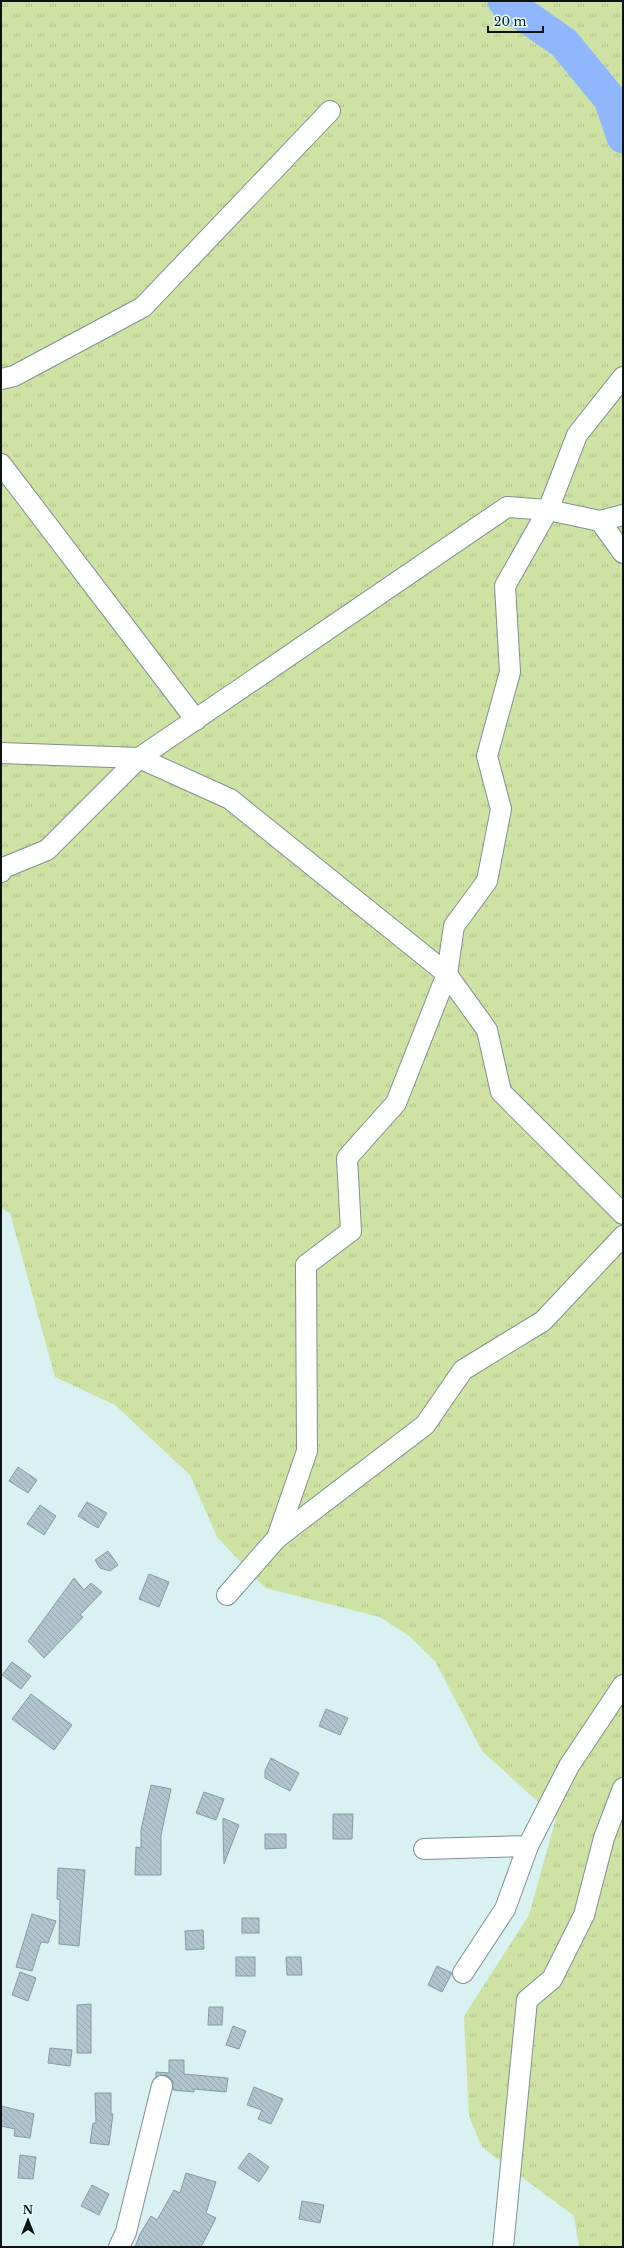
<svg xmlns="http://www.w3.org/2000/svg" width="624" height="2248" font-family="'Libre Baskerville',serif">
<defs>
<pattern id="grass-tufts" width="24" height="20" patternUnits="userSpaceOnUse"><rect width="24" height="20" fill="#cee2a3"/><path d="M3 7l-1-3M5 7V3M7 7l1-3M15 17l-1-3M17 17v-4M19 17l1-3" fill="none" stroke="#b0c18b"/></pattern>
<pattern id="building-back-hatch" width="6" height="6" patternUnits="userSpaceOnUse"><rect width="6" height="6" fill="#afc4cd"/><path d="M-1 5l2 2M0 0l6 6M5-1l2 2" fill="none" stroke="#95a8af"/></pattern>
</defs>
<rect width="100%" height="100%" fill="#d9f1f0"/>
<path fill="url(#grass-tufts)" d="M1,1H623V2247H579L574,2216L482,2147L469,2116L464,2016L529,1915L556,1818L482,1751L435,1661L409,1636L380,1617L265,1588L217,1537L190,1475L115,1405L55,1377L10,1213L1,1208Z"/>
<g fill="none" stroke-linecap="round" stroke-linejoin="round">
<path stroke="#90b7fd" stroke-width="33" d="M504,1L564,43L610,99L623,137"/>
</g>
<g fill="url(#building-back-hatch)" stroke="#889ba4">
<path d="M18,1467L37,1480L28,1493L9,1481Z"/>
<path d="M87,1502L107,1513L98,1528L78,1516Z"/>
<path d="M40,1505L56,1516L44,1535L27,1524Z"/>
<path d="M108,1551L118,1565L110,1571L100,1568L95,1560Z"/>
<path d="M149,1574L169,1582L159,1607L139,1599Z"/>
<path d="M74,1578L84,1590L91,1583L102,1592L80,1615L83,1617L44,1658L28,1641Z"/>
<path d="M12,1662L31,1676L21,1689L2,1675Z"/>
<path d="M31,1694L72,1725L54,1750L12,1719Z"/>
<path d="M326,1709L348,1718L340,1735L319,1726Z"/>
<path d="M271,1758L299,1773L290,1791L265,1778V1771Z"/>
<path d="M151,1785L171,1789L161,1835V1875H135L136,1847L141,1848V1830Z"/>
<path d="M204,1792L224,1799L216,1820L196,1813Z"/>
<path d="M333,1814H353L352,1839H333Z"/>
<path d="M223,1818L239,1825L224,1864L223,1830Z"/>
<path d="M265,1834H286V1848L265,1849Z"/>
<path d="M58,1868L85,1870L79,1946L59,1944L60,1900L57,1899Z"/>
<path d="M32,1914L56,1921L48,1943L41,1942L32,1971L16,1967Z"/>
<rect x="242" y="1918" width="17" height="15"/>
<path d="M203,1930L204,1949L186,1950L185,1931Z"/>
<rect x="236" y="1957" width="19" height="19"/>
<path d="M286,1957H301L302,1975H287Z"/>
<path d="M437,1966L452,1973L442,1992L428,1985Z"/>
<path d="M20,1972L36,1978L28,2001L12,1995Z"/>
<path d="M91,2004V2053H77V2005Z"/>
<path d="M209,2007H223L222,2025H208Z"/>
<path d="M233,2026L246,2031L239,2049L226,2045Z"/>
<path d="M50,2048L72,2050L70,2066L48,2063Z"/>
<path d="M169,2060H184V2074L228,2078L226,2092L194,2089V2092L173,2090V2083L170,2077L164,2075L156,2077V2072L169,2073Z"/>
<path d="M254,2087L283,2099L271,2124L258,2119L262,2110L247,2105Z"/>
<path d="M95,2093H111V2114H113L109,2145L90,2143L93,2123H96Z"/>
<path d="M1,2106L34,2114L30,2138L14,2136L15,2129L1,2126Z"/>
<path d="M249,2153L269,2167L259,2182L238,2168Z"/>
<path d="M20,2155L36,2157L33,2179L18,2178Z"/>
<path d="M186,2173L216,2182L206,2213L216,2218L201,2247H135L140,2234L151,2216L157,2220L174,2190L180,2193Z"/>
<path d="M92,2185L109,2194L99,2215L81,2206Z"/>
<path d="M302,2201L324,2205L320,2223L299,2219Z"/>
</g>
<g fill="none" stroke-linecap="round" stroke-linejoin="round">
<defs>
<g id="minor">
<path d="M1,379L14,376L143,307L330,111"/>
<path d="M1,464L196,720"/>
<path d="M600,521L623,553"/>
<path d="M1,753L139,758L230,799L446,973L487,1030L501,1092L623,1214"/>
<path d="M1,872L3,868L47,850L139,758L507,507L548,510L600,521L623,515"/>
<path d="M277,1538L425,1425L463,1370L543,1321L623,1236"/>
<path d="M227,1595L277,1538L307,1451L306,1265L351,1231L347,1158L396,1103L447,974L454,926L487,881L501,809L487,756L510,672L505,586L548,510L577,435L623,377"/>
<path d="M424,1849L528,1846L569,1766L623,1685"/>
<path d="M463,1973L505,1909L528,1846"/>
<path d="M119,2247L126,2232L162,2086"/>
<path d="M503,2247L527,2000L552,1979L584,1915L604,1838L623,1788"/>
</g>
</defs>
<use href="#minor" stroke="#7c9291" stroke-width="22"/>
<use href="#minor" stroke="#fff" stroke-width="20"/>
</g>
<rect width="624" height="2248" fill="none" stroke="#0b1313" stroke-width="4"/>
<g transform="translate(28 2220)" stroke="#e6fffd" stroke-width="3" paint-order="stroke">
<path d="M0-3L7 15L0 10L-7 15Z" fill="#0b1313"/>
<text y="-6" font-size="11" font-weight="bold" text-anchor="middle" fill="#0b1313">N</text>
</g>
<path d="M488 26v6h55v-6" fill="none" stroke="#0b1313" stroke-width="2"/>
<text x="494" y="26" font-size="12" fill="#0b1313" stroke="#e6fffd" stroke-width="3" paint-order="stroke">20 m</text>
</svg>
